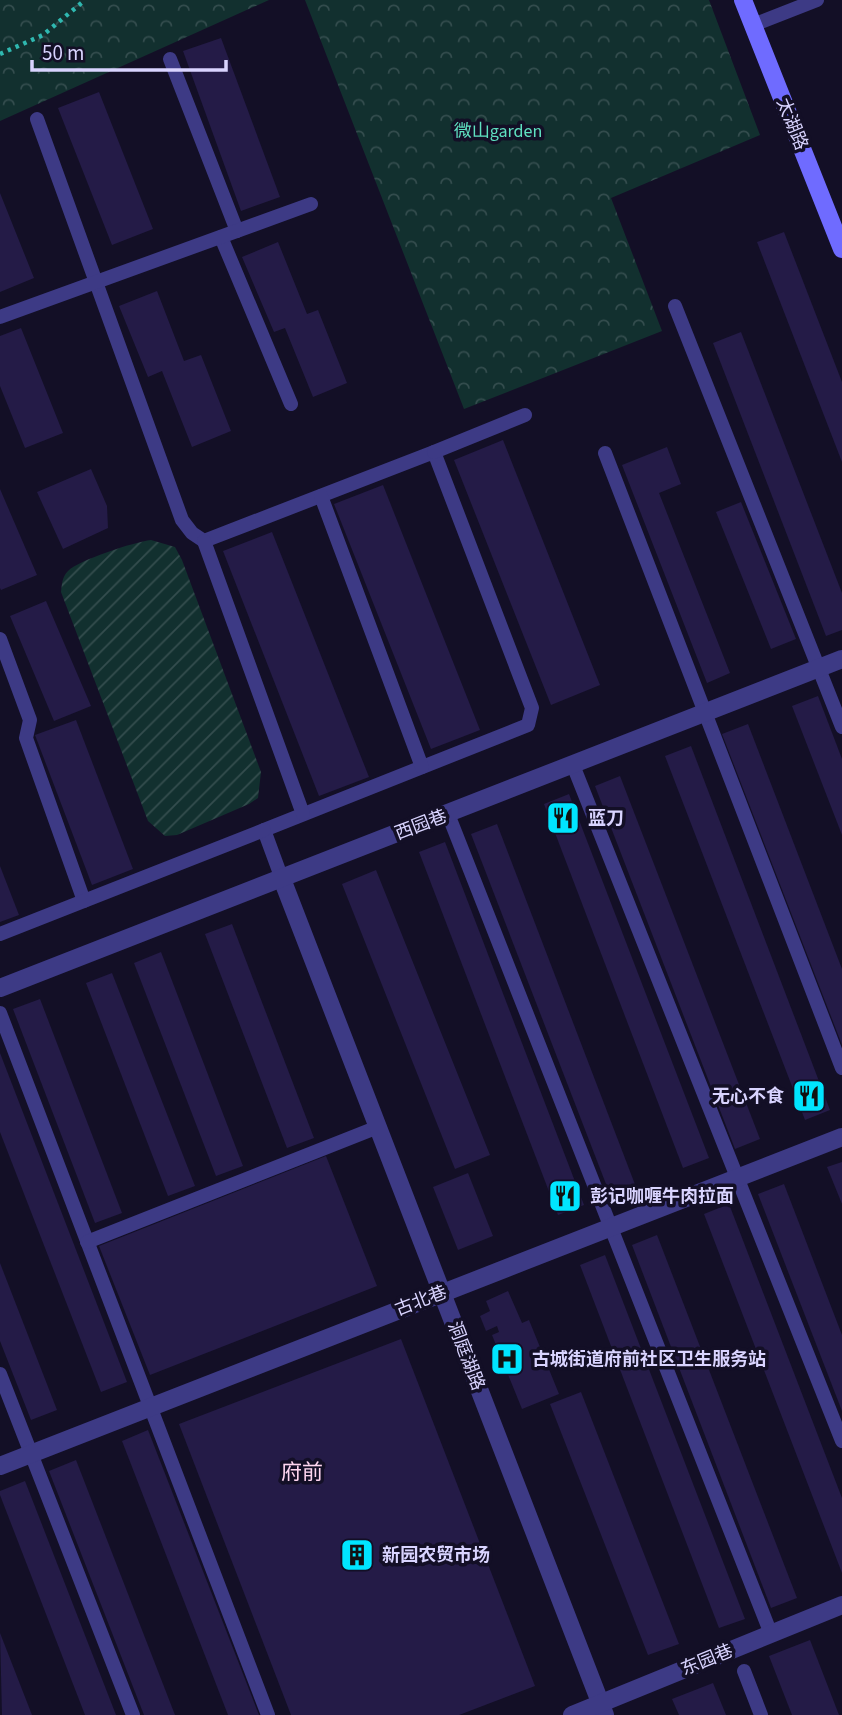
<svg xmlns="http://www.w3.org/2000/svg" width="842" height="1715" font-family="'Source Sans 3','Noto Sans SC',sans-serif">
<defs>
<pattern id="forest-crowns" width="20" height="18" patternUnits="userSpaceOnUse" patternTransform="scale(1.75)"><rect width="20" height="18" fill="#12302f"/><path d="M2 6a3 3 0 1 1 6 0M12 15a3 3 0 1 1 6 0" fill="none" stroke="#344d4e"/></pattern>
<pattern id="garden-furrows" width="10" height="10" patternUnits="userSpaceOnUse" patternTransform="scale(1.75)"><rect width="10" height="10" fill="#12302f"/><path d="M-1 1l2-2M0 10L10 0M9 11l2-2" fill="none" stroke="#344d4e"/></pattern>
</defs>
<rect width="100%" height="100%" fill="#130f26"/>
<g fill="url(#forest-crowns)">
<path d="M0,0H269L0,121Z"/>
<path d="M305,0H709L760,135L611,198L662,331L464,409Z"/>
</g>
<path fill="url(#garden-furrows)" d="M151,540L175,547L182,560L261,772L258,798L249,804L177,835L165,836L148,821L61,592C62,584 62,577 68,571C79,560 134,542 151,540Z"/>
<g fill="#241b47">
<path d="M221,38L280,197L241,211L183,51Z"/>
<path d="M99,92L153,229L112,245L58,108Z"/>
<path d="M0,193L34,278L0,292Z"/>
<path d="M784,232L842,382V462L757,242Z"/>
<path d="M278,242L307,314L318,310L347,383L313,397L285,328L274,332L242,257Z"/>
<path d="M157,291L184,361L201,355L231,431L192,447L162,371L148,377L119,306Z"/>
<path d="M21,328L63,433L25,448L0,386V336Z"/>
<path d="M741,332L842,593V630L826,636L713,343Z"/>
<path d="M503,440L600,685L551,705L454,460Z"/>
<path d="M667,447L681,484L659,493L730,673L707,683L622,465Z"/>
<path d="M91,469L107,506L108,528L63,549L37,492Z"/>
<path d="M383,485L480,730L431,749L334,504Z"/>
<path d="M0,489L37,575L1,590L0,588Z"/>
<path d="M741,502L796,639L771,649L716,512Z"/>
<path d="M272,532L369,777L319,796L223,551Z"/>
<path d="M46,601L91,706L54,721L10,616Z"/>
<path d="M818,696L842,759V835L792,706Z"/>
<path d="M76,720L133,869L92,885L35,735Z"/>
<path d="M748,724L842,969V1045L722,734Z"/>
<path d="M691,746L830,1110L805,1120L665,756Z"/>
<path d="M620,776L760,1139L735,1149L595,786Z"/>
<path d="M569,794L709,1158L683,1168L544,804Z"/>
<path d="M497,824L636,1187L611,1197L471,834Z"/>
<path d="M445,842L584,1205L558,1215L419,852Z"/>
<path d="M0,866L19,915L0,922Z"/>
<path d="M376,870L490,1155L455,1169L342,884Z"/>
<path d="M232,924L314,1138L287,1148L205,934Z"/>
<path d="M161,952L243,1166L216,1176L134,963Z"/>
<path d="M112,973L195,1186L168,1196L86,983Z"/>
<path d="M40,999L122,1213L95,1223L13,1009Z"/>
<path d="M0,1053L127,1382L101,1392L0,1132Z"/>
<path d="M326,1156L377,1286L150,1375L99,1246Z"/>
<path d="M842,1162V1204L827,1167Z"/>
<path d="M468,1173L493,1236L458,1250L433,1187Z"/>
<path d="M784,1184L842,1335V1411L758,1194Z"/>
<path d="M729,1204L842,1498V1573L704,1214Z"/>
<path d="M657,1235L797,1598L771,1608L632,1245Z"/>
<path d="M605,1255L745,1619L719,1628L580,1265Z"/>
<path d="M0,1263L57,1410L31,1420L0,1341Z"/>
<path d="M508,1291L522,1323L529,1320L559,1394L522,1409L492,1335L499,1332L497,1326L486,1331L480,1316L490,1311L486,1301Z"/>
<path d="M401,1339L535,1686L459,1715H291L179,1424Z"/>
<path d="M581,1392L679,1644L648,1655L550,1404Z"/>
<path d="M148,1430L259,1715H228L122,1441Z"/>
<path d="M76,1460L175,1715H144L49,1471Z"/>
<path d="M25,1481L116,1715H85L0,1495V1491Z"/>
<path d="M0,1633L32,1715H2Z"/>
<path d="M810,1640L839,1715H792L769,1656Z"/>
<path d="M713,1683L726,1715H679L672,1699Z"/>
</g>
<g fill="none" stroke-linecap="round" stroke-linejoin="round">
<path stroke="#2fb8b0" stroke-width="4.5" stroke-dasharray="3.5 5" stroke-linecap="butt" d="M0,54L43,35L85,0"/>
<g stroke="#3d3a85" stroke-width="14">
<path d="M753,25L817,0"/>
<path d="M170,59L237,231"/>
<path d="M37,119L182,520L192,533L204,541L434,452L532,708L528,725L264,830L282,879"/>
<path d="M221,237L291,404"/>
<path d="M675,306L842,727"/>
<path d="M0,317L311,204"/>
<path d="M434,452L525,415"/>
<path d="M605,453L842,1068"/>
<path d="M321,496L422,767"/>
<path d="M204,541L303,814"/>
<path d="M0,639L30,720L26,738L84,901"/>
<path d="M573,765L842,1441"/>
<path d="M448,814L771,1634"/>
<path d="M0,934L264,830"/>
<path d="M0,1013L268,1715"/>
<path d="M87,1242L378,1127"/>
<path d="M0,1374L133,1715"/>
<path d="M744,1671L761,1715"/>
</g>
<g stroke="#3d3a85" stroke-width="18">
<path d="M282,879L605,1715"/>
<path d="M0,988L842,659"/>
<path d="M0,1466L842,1137"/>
<path d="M572,1715L842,1605"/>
</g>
<path stroke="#6f6bff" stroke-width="18" d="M743,0L842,249"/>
</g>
<defs>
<symbol id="restaurant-square" viewBox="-11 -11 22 22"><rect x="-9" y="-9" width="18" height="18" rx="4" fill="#00e5ff" stroke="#130f26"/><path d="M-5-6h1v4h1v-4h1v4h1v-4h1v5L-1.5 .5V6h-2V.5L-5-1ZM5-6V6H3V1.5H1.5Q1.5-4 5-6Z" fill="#111"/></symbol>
<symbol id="hospital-square" viewBox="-11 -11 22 22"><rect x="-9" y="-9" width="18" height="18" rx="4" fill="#00e5ff" stroke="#130f26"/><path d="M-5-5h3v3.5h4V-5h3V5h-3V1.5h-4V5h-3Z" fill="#111"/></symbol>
<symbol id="building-square" viewBox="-11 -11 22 22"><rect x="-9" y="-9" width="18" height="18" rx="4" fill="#00e5ff" stroke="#130f26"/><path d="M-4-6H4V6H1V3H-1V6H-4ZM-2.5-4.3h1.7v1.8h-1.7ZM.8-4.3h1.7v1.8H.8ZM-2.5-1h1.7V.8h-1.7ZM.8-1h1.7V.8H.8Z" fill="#111"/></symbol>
</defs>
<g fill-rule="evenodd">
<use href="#restaurant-square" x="544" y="799" width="38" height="38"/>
<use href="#restaurant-square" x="790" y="1077" width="38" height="38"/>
<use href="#restaurant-square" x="546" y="1177" width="38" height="38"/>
<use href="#hospital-square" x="488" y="1340" width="38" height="38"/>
<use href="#building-square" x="338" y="1536" width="38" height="38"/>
</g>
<g text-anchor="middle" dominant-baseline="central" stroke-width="7" stroke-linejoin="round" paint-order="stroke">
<g font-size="18" fill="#d9d4ff" stroke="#130f26">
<text transform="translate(792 124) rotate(68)">太湖路</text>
<text transform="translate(421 825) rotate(-21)">西园巷</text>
<text transform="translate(421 1301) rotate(-21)">古北巷</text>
<text transform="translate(466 1356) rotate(69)">洞庭湖路</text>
<text transform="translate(707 1660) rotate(-22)">东园巷</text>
</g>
<g font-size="18" fill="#5fe0c0" stroke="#130f26">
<text x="498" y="131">微山garden</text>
</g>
<g font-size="18" font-weight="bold" fill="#d9d4ff" stroke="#130f26" text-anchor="start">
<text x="588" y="818">蓝刀</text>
<text x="784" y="1096" text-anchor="end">无心不食</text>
<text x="590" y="1196">彭记咖喱牛肉拉面</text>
<text x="532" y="1359">古城街道府前社区卫生服务站</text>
<text x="382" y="1555">新园农贸市场</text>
</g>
<g font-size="21" fill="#ffd6f0" stroke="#130f26">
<text x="302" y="1472">府前</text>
</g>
</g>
<path d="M32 60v10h194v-10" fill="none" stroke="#d9d4ff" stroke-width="3.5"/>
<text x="42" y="60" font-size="21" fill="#d9d4ff" stroke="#130f26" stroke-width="5" paint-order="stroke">50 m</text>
</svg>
